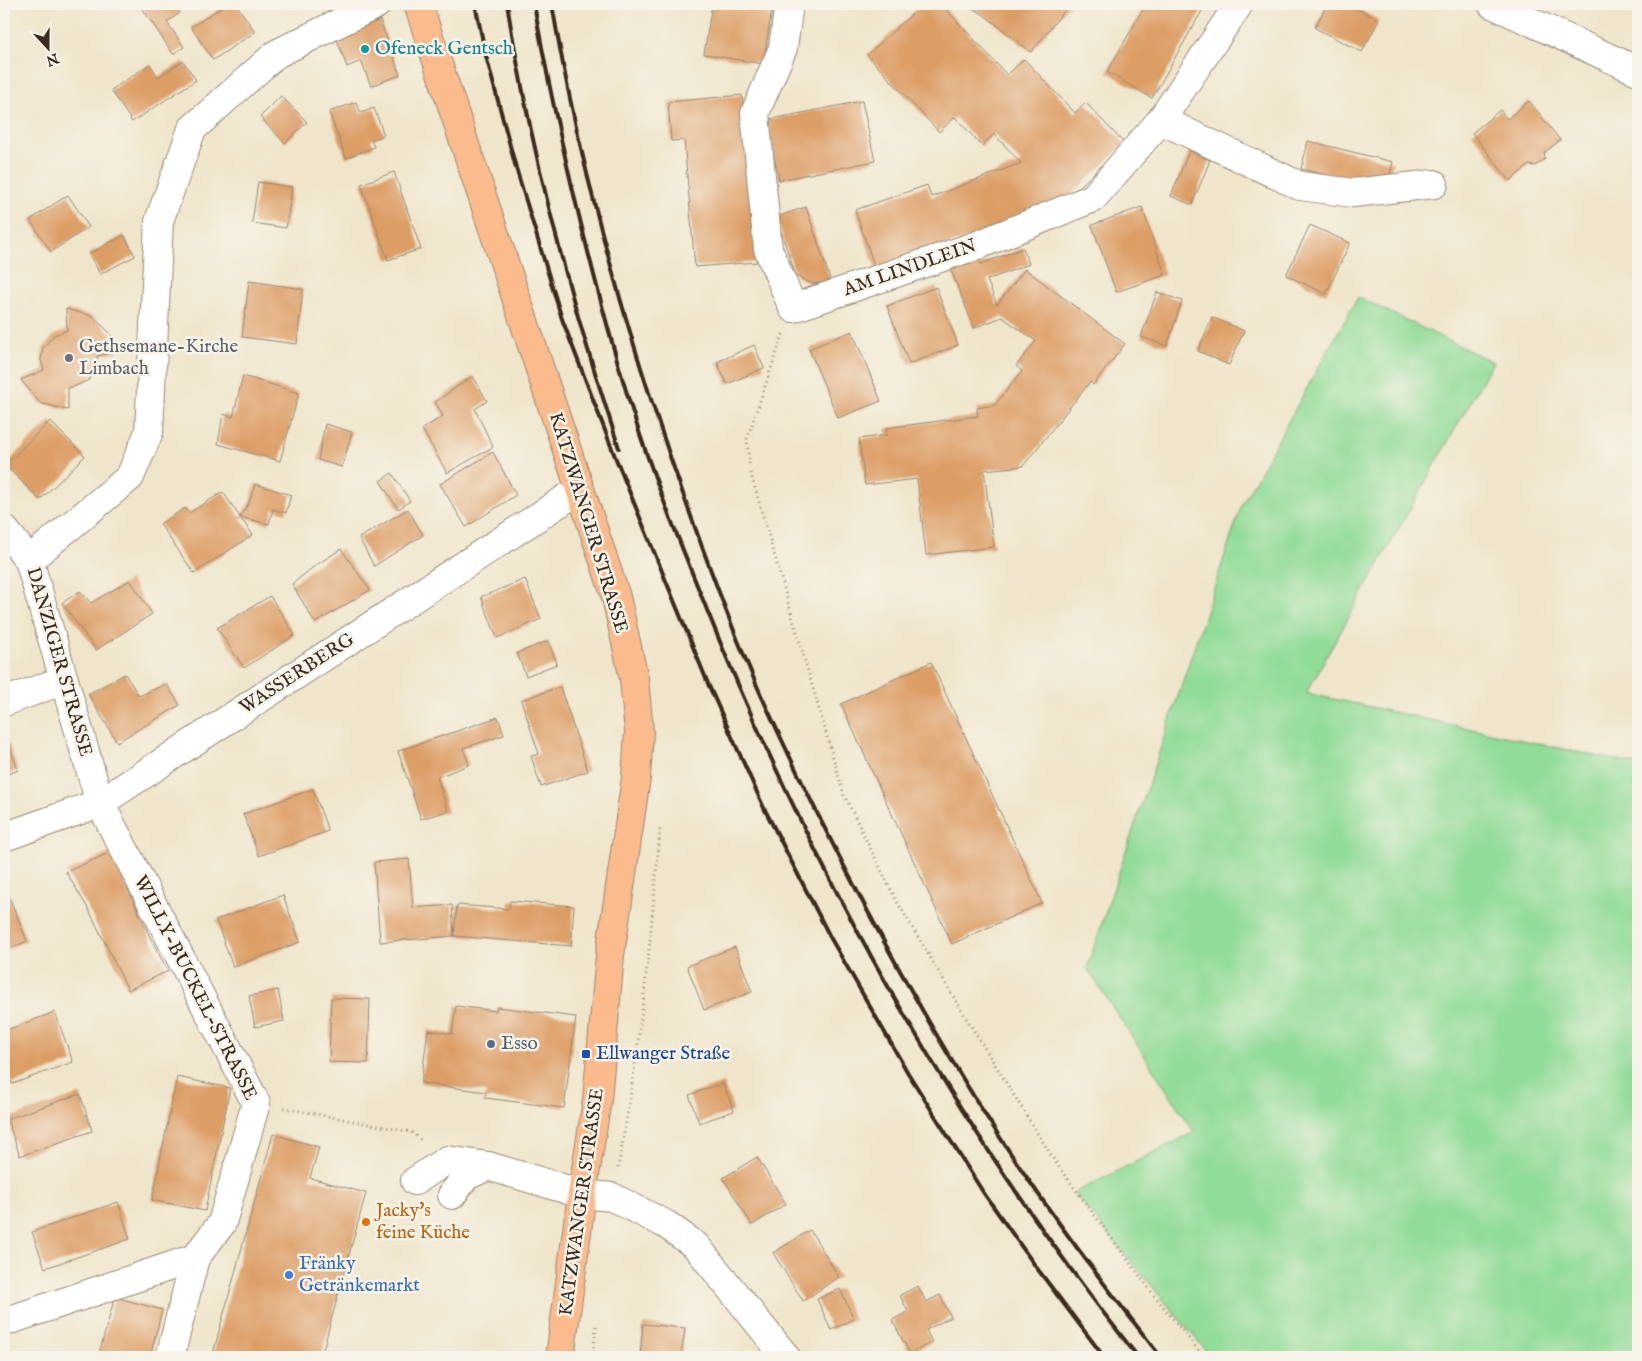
<svg xmlns="http://www.w3.org/2000/svg" width="1642" height="1361" font-family="'IM FELL English',serif">
<rect width="100%" height="100%" fill="#f7f3e8"/>
<filter id="ink" filterUnits="userSpaceOnUse"><feTurbulence type="fractalNoise" baseFrequency=".02" numOctaves="2"/><feDisplacementMap in="SourceGraphic" scale="10" xChannelSelector="R" yChannelSelector="G"/><feConvolveMatrix kernelMatrix="1 2 1 2 8 2 1 2 1" color-interpolation-filters="sRGB"/></filter>
<filter id="wash" filterUnits="userSpaceOnUse"><feTurbulence type="fractalNoise" baseFrequency=".0096" numOctaves="4" result="noise"/><feDisplacementMap in="SourceGraphic" scale="20" xChannelSelector="R" yChannelSelector="G"/><feGaussianBlur stdDeviation="1.12" result="paint"/><feColorMatrix in="noise" values="0 0 0 0 0 0 0 0 0 0 0 0 0 0 0 0 0 1.4 0 .05"/><feComposite in="paint" operator="in"/></filter>
<g filter="url(#wash)">
<rect width="100%" height="100%" fill="#efe5ca"/>
<path fill="#91dc98" stroke="#66835b" d="M1358,297L1493,362L1306,693L1638,765V1357H1211L1074,1193L1194,1132L1087,968L1242,504Z"/>
<g id="blocks">
<g fill="#dd9e66">
<path d="M148,4H174L180,13L167,22L184,47L173,54L142,8Z"/>
<path d="M227,4H236L255,32L213,60L191,27Z"/>
<path d="M712,4H773L763,64L704,54Z"/>
<path d="M923,4H941L1007,75L1024,59L1075,113L1086,103L1125,144L1060,205L876,271L855,210L927,185L931,197L1021,163L994,134L982,146L955,117L939,132L867,55Z"/>
<path d="M964,4H1070L1031,52L983,14Z"/>
<path d="M1146,4H1193L1203,9L1152,98L1107,72Z"/>
<path d="M1327,4H1348L1379,20L1362,52L1315,28Z"/>
<path d="M380,20L400,75L371,86L361,61L347,67L336,37Z"/>
<path d="M183,61L196,80L132,122L111,90L150,64L158,77Z"/>
<path d="M742,95L757,262L695,267L684,140L671,141L668,102Z"/>
<path d="M281,96L307,122L285,143L260,117Z"/>
<path d="M862,101L875,161L779,180L767,120Z"/>
<path d="M1529,101L1560,140L1544,153L1545,159L1535,166L1529,165L1510,181L1472,133L1500,110L1507,119Z"/>
<path d="M356,102L361,113L374,108L384,135L371,140L374,147L346,158L329,112Z"/>
<path d="M1308,141L1393,162L1388,184L1367,185L1301,169Z"/>
<path d="M1189,151L1210,160L1192,205L1171,196Z"/>
<path d="M394,172L421,249L388,260L361,184Z"/>
<path d="M258,182L292,187L286,228L252,223Z"/>
<path d="M68,195L89,227L51,252L30,220Z"/>
<path d="M806,207L831,282L812,284L796,276L776,217Z"/>
<path d="M1142,207L1165,275L1116,292L1092,225Z"/>
<path d="M1310,225L1350,243L1326,294L1286,275Z"/>
<path d="M124,235L135,256L100,274L89,254Z"/>
<path d="M1023,248L1029,264L987,280L997,305L1025,269L1125,344L1093,385L1090,382L1023,466L984,470L994,547L926,555L917,479L865,485L859,439L887,435L886,428L978,416L977,408L995,405L1022,371L1016,366L1036,341L1002,317L974,328L951,270L979,260L981,264Z"/>
<path d="M249,281L303,289L297,344L242,337Z"/>
<path d="M936,287L958,345L909,364L887,306Z"/>
<path d="M1157,292L1182,301L1167,346L1141,337Z"/>
<path d="M66,309L92,316L111,334L117,352L97,356L98,363L89,380L73,387H68V410L40,403L21,380L44,370L41,360L43,348L54,335L67,330Z"/>
<path d="M1212,317L1244,331L1229,365L1198,351Z"/>
<path d="M852,331L881,401L838,418L809,349Z"/>
<path d="M754,345L764,368L727,384L717,362Z"/>
<path d="M243,376L299,393L280,461L218,444L223,414L233,417Z"/>
<path d="M473,376L487,401L475,409L493,447L447,473L422,429L443,416L435,402Z"/>
<path d="M50,421L85,456L40,500L5,465Z"/>
<path d="M325,424L352,432L342,467L318,460Z"/>
<path d="M493,452L516,495L466,527L440,484Z"/>
<path d="M392,473L410,501L398,509L380,481Z"/>
<path d="M255,484L291,495L286,513L273,509L269,524L240,517L253,535L194,573L160,524L185,508L189,513L223,492L240,517L249,503Z"/>
<path d="M408,509L423,535L374,566L359,538Z"/>
<path d="M341,549L370,590L315,623L292,584L316,565Z"/>
<path d="M525,579L541,619L497,638L481,597Z"/>
<path d="M130,580L152,614L96,650L62,603L80,591L91,603Z"/>
<path d="M270,596L295,635L244,668L217,628Z"/>
<path d="M548,641L557,664L526,676L517,653Z"/>
<path d="M931,662L1042,903L952,944L841,704Z"/>
<path d="M125,674L139,696L166,684L180,705L117,742L88,694Z"/>
<path d="M560,687L588,771L541,787L531,756L539,754L521,700Z"/>
<path d="M498,717L504,735L463,748L469,765L437,777L448,811L421,819L398,751Z"/>
<path d="M4,731L18,770L4,776Z"/>
<path d="M313,789L328,831L259,856L243,814Z"/>
<path d="M111,852L150,937L168,971L128,990L89,910L66,872Z"/>
<path d="M409,859L413,908L452,905L454,936L380,942L374,862Z"/>
<path d="M7,892L27,941L4,951V894Z"/>
<path d="M283,895L300,942L233,967L216,920Z"/>
<path d="M510,901L574,906L571,946L454,936L457,905L509,909Z"/>
<path d="M735,947L752,992L704,1010L687,966Z"/>
<path d="M278,990L284,1021L255,1027L249,996Z"/>
<path d="M331,998L370,999L368,1063L329,1062Z"/>
<path d="M456,1006L496,1011L497,1007L576,1017L564,1108L485,1098L486,1092L421,1083L428,1030L452,1034Z"/>
<path d="M55,1012L73,1062L12,1084L4,1060V1031Z"/>
<path d="M177,1077L230,1088L205,1211L152,1200Z"/>
<path d="M723,1083L734,1111L699,1123L689,1095Z"/>
<path d="M80,1094L92,1131L20,1156L7,1119Z"/>
<path d="M273,1134L319,1147L310,1178L366,1193L321,1357H212Z"/>
<path d="M757,1157L786,1204L752,1225L723,1178Z"/>
<path d="M118,1202L130,1239L45,1268L32,1232Z"/>
<path d="M810,1230L839,1277L803,1301L773,1253Z"/>
<path d="M918,1286L926,1302L940,1295L951,1317L926,1330L932,1342L910,1354L892,1320L908,1312L900,1295Z"/>
<path d="M840,1289L854,1319L831,1330L817,1299Z"/>
<path d="M115,1297L162,1310L150,1357H98Z"/>
<path d="M643,1324L685,1328L681,1357H640Z"/>
</g>
</g>
</g>
<g filter="url(#ink)">
<use href="#blocks" fill-opacity="0" stroke="#958874" stroke-width="1"/>
<g fill="none" stroke-linecap="round" stroke-linejoin="round">
<defs>
<g id="minor">
<path d="M789,4L783,48L755,113L768,249L793,308L978,245L1093,198L1161,120L1239,4"/>
<path d="M1492,4L1638,71"/>
<path d="M1161,120L1300,186L1353,193L1434,184"/>
<path d="M4,529L29,560L100,803L256,1103L222,1223L195,1258L170,1357"/>
<path d="M29,560L130,477L149,432L159,221L192,129L276,54L377,4"/>
<path d="M4,702L64,680"/>
<path d="M4,837L100,803L579,490"/>
<path d="M415,1181L447,1160L488,1166L582,1194L612,1197L667,1225L696,1246L786,1357"/>
<path d="M452,1195L466,1176L488,1166"/>
<path d="M4,1322L195,1258"/>
</g>
<path id="major" d="M418,4L616,597L634,679L639,732L636,778L610,955L597,1100L582,1194L560,1357"/>
</defs>
<use href="#minor" stroke="#958874" stroke-width="30"/>
<use href="#major" stroke="#958874" stroke-width="30"/>
<g stroke="#958874" stroke-width="3" stroke-dasharray="1 4" stroke-linecap="butt">
<path d="M783,334L747,439L750,471L844,795L896,900L971,1026L1056,1163L1156,1298L1204,1357"/>
<path d="M284,1108L411,1132L422,1141"/>
<path d="M618,1168C639,1056 651,941 660,828"/>
<path d="M593,1357L596,1326"/>
</g>
<use href="#minor" stroke="#fff" stroke-width="28"/>
<use href="#major" stroke="#fbbb8d" stroke-width="28"/>
<g stroke="#3b2a1e" stroke-width="4">
<path d="M475,4L486,56L516,168L562,319L616,459L709,686L764,808L830,937L908,1073L983,1192L1036,1267L1104,1357"/>
<path d="M507,4C523,103 546,202 573,299C587,349 603,398 619,448"/>
<path d="M534,4C547,78 563,151 581,224C597,288 613,351 633,413C654,480 681,545 707,610C815,878 958,1131 1138,1357"/>
<path d="M552,4C580,170 626,332 682,491C706,559 731,628 761,695C787,752 814,808 843,864C899,973 960,1081 1030,1182C1071,1242 1116,1300 1161,1357"/>
</g>
</g>
</g>
<circle fill="#0f9aa8" stroke="#f7f3e8" stroke-width="2" cx="365" cy="49" r="5"/>
<circle fill="#6b7280" stroke="#f7f3e8" stroke-width="2" cx="69" cy="358" r="5"/>
<circle fill="#5c6f8a" stroke="#f7f3e8" stroke-width="2" cx="491" cy="1044" r="5"/>
<rect fill="#1a4fb4" stroke="#f7f3e8" stroke-width="2" x="581" y="1049" width="10" height="10" rx="2.5"/>
<circle fill="#e8710a" stroke="#f7f3e8" stroke-width="2" cx="366" cy="1222" r="5"/>
<circle fill="#3f7fe0" stroke="#f7f3e8" stroke-width="2" cx="289" cy="1275" r="5"/>
<g text-anchor="middle" dominant-baseline="central" stroke-width="5" stroke-linejoin="round" paint-order="stroke">
<g font-size="19" fill="#0d838f" stroke="#f7f3e8" text-anchor="start">
<text x="375" y="49">Ofeneck Gentsch</text>
</g>
<g font-size="19" fill="#3b2a1e" stroke="#f7f3e8">
<text transform="translate(910 268) rotate(-19)">AM LINDLEIN</text>
<text transform="translate(588 523) rotate(73)">KATZWANGER STRASSE</text>
<text transform="translate(59 662) rotate(74)">DANZIGER STRASSE</text>
<text transform="translate(297 674) rotate(-33)">WASSERBERG</text>
<text transform="translate(195 988) rotate(63)">WILLY-BUCKEL-STRASSE</text>
<text transform="translate(582 1202) rotate(-82)">KATZWANGER STRASSE</text>
</g>
<g font-size="19" fill="#5b616d" stroke="#f7f3e8" text-anchor="start">
<text x="79" y="347">Gethsemane-Kirche<tspan x="79" dy="22">Limbach</tspan></text>
</g>
<g font-size="19" fill="#4e5e75" stroke="#f7f3e8" text-anchor="start">
<text x="501" y="1044">Esso</text>
</g>
<g font-size="19" fill="#164399" stroke="#f7f3e8" text-anchor="start">
<text x="596" y="1054">Ellwanger Straße</text>
</g>
<g font-size="19" fill="#c56008" stroke="#f7f3e8" text-anchor="start">
<text x="376" y="1211">Jacky's<tspan x="376" dy="22">feine Küche</tspan></text>
</g>
<g font-size="19" fill="#366cbe" stroke="#f7f3e8" text-anchor="start">
<text x="299" y="1264">Fränky<tspan x="299" dy="22">Getränkemarkt</tspan></text>
</g>
</g>
<rect width="1642" height="1361" fill="none" stroke="#f7f3e8" stroke-width="20"/>
<g transform="translate(48 48) rotate(159)" stroke="#f7f3e8" stroke-width="4" paint-order="stroke">
<path d="M0-4L9 19L0 12L-9 19Z" fill="#3b2a1e"/>
<text y="-8" font-size="14" font-weight="bold" text-anchor="middle" fill="#3b2a1e">N</text>
</g>
</svg>
